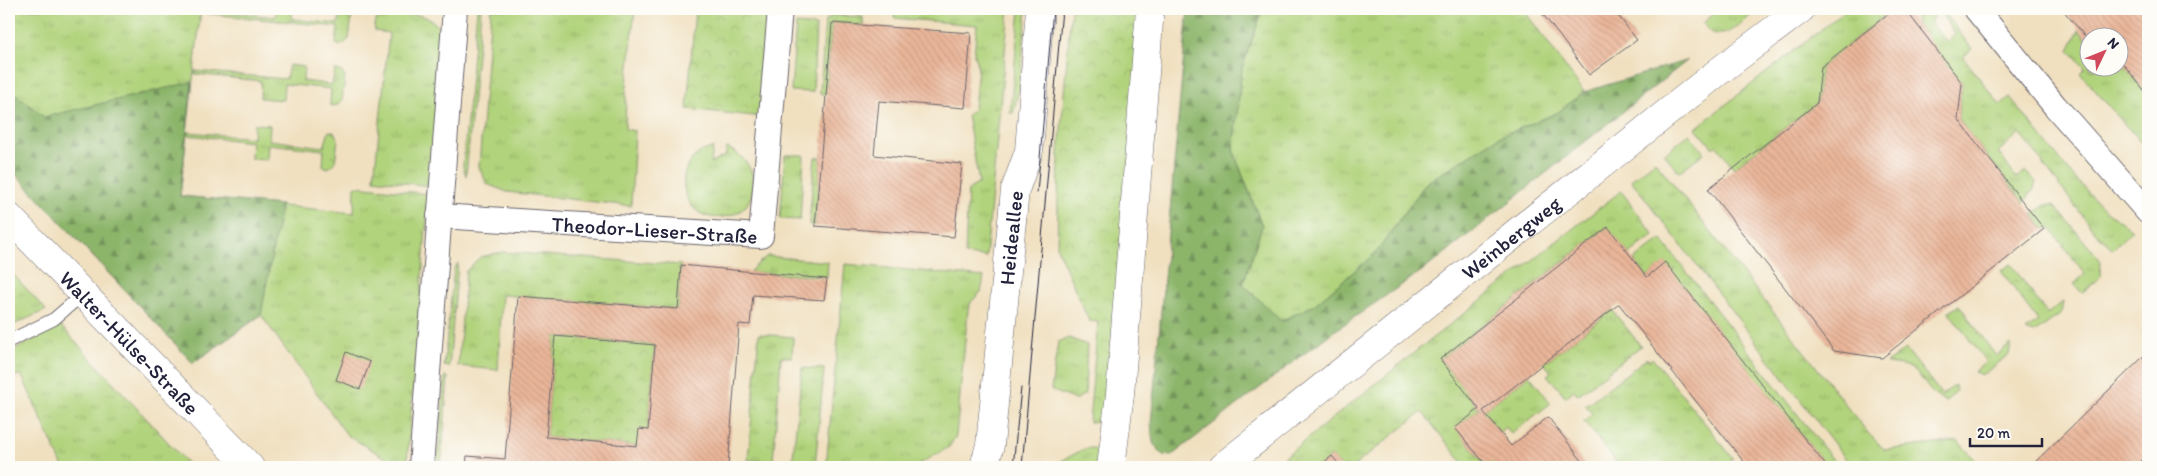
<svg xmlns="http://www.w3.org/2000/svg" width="2157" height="476" font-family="Itim,sans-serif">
<defs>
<pattern id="grass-tufts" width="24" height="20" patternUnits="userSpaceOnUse" patternTransform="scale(1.25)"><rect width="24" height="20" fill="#b1d37b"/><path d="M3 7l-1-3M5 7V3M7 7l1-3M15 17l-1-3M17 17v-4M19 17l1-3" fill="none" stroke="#98b56b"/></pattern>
<pattern id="forest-firs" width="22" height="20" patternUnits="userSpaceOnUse" patternTransform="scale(1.25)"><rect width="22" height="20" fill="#8cb56b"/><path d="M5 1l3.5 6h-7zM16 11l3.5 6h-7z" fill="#729359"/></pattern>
<pattern id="park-crowns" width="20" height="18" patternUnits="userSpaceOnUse" patternTransform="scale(1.25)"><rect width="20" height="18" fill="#b1d37b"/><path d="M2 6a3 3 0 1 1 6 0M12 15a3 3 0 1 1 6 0" fill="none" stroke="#98b56b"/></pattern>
<pattern id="building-back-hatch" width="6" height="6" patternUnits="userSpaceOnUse" patternTransform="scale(1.25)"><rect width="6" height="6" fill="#eab699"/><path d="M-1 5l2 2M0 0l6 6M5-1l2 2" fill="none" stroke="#c89c85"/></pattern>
</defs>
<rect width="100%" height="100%" fill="#fdfcf7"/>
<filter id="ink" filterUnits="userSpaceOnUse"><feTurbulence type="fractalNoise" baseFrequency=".02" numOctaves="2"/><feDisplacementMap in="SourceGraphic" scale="10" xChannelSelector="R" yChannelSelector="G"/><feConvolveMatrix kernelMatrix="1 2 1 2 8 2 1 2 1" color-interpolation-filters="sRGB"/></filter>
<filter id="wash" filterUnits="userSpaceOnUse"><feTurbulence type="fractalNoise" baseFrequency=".0096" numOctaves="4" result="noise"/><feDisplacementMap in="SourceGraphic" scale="20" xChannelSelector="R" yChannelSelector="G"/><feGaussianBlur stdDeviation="1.12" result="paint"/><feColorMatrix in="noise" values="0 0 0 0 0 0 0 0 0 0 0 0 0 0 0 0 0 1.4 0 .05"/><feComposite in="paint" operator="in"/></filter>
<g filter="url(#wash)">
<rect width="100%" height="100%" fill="#f0e0c0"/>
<g fill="url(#grass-tufts)" stroke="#6a7a5b">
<path d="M9,9H201L180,196L354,213L355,187L357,186L429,194L407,462L389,460L347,435L261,315L193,363L9,167Z"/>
<path d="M202,9L275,17L277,9H292V19L338,24L342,9H348L352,16L349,39L342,45H338L336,44L338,27L201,13Z"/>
<path d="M477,9H481L466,176L463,166Z"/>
<path d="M491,9H635L626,94L625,129L635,131L631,206L507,192L487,184L479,167Z"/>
<path d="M895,9H1009L986,257L965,255L968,190L979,183L967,115L974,109L978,68L974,54L977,25L894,18Z"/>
<path d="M1020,9H1027L1020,86L1013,113H1010Z"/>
<path d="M1263,9H1523L1584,92L1557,113L1499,137L1426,183L1376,253L1314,305L1281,321L1243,284L1262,226L1233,150L1242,68Z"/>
<path d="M1720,9H1758C1747,18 1726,42 1710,32C1707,30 1705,25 1703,23Z"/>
<path d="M1847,9H1883L1887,14L1821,67L1817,103L1734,168L1716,145L1713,148L1696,128Z"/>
<path d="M1921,9H1926L1933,17L1930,22L1947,42L1955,34L1938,9H1942L1972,49L1963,57L2000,105L2010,97L2072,175L2104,209L2132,230L2113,249L2094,231L2020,133L1998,152L2016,178L2026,171L2036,182L2033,191L2024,203L1958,119L1962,83L1917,25L1916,14Z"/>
<path d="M391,13C416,16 433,11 444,37L430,186L374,179L389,33L375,31L374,24L379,16Z"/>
<path d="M832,15L863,17V25L832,23L826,94H820L825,21Z"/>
<path d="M796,24L816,26L813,92L791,91Z"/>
<path d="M2079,30L2089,42L2090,68H2120V60L2148,95V151L2080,73L2085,68L2069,50Z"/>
<path d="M289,65L304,67L303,81L332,85L335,70L341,71L345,77L342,101L335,106L330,105L331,89L284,84L283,100L260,98L261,81L195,74V71L286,79Z"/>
<path d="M254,124L270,125L269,140L324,147L329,131L334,132L338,139L335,163L328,168L323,166L324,150L268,144L267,160L251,159L252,142L187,135L188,132L253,138Z"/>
<path d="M1689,134L1704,153L1679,172L1664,154Z"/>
<path d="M713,148L711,163L725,156L727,148C749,157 760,179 749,201C745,209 737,214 728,216C679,229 666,156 713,148Z"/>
<path d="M785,155H804L800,220L780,219Z"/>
<path d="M815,157H821L815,226L809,224Z"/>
<path d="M1655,161L1868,433L1885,450L1958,441L1982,467H1852L1631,180Z"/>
<path d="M1621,191L1654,235L1629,254L1607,227L1440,359L1479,409L1456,428L1486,466L1492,461L1496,467H1466L1422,412L1355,465L1357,467H1341L1332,456L1318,467H1272L1425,344Z"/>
<path d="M2045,205H2054L2101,261L2100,277L2082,293L2074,284L2085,274L2049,227L2044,229L2033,214Z"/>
<path d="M1661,239L1837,465L1834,467H1827L1665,263L1647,277L1634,260Z"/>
<path d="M503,252L681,265L678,309L502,295L498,370L458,366L466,271L480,257Z"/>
<path d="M767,256L828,262L827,277L749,272Z"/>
<path d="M458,263L449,367L444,366L454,269Z"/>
<path d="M845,264L984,277L981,292L971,302L968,310L956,436L949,447L914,467H826Z"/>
<path d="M2011,264L2047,314L2063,302L2061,314L2034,333L2026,330L2038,321L2001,271Z"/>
<path d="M9,270L46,310L9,327Z"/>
<path d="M1959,305L1996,356L2011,344L2009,355L1982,375L1974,372L1986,362L1949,312Z"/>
<path d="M1612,310L1641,346L1578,395L1574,390L1566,397L1547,375L1551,372L1544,363Z"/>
<path d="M61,326L191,467H63L21,374L9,379V352Z"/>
<path d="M759,334L793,337L792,357H781L773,461L748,460Z"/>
<path d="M1069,338L1087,345L1085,394L1075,400L1051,390L1058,342Z"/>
<path d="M1906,349L1942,395L1955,385L1956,392L1946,401C1929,397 1926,379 1913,370C1906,364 1894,364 1886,363Z"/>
<path d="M1647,358L1649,361L1652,358L1733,458L1722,467H1620L1584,421L1592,414L1586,405Z"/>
<path d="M802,368L824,369L815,467H792Z"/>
<path d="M1529,375L1551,403L1511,434L1506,427L1500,432L1483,411Z"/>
<path d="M445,376L448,377L441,467H437Z"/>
<path d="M1092,448L1104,449L1102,467H1029H1050L1084,449Z"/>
</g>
<g fill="url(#forest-firs)" stroke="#576c53">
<path d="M1188,9H1263L1242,68L1233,150L1262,226L1243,284L1281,321L1314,305L1376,253L1426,183L1499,137L1557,113L1584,92L1688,60L1429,266L1330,334L1171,456L1163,455L1153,443L1151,424Z"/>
<path d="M192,82L180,196L281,205L261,315L193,363L9,167V89L44,117Z"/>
</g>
<g fill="url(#park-crowns)" stroke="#6a7a5b">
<path d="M695,9H771L763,117L687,109Z"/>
<path d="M1071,9H1144L1108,424L1089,422L1098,322L1089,321L1057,248L1059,154Z"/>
<path d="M555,336L655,345L648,430L637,446L546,437Z"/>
</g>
<g id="blocks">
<g fill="url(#building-back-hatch)" fill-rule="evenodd">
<path d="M1539,9H1613L1637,40L1589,75Z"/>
<path d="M1894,9H1905L1962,83L1958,119L2044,229L1882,358L1834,351L1708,189L1817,103L1821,67Z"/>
<path d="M2062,9H2148V95L2120,60V38H2090V42Z"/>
<path d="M832,23L971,33L965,108L879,101L874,155L962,164L954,237L815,226Z"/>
<path d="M1608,227L1647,277L1665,262L1827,467H1748L1619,304L1483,411L1511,446L1548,417L1587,467H1496L1492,461L1487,466L1455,428L1479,409L1440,359Z"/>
<path d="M681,265L827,279L824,300L753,295L750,325L739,324L728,467H466L467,456L505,459L518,296L678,309ZM555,336L655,345L648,430L639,429L637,446L546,437Z"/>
<path d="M346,352L370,362L360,389L336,380Z"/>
<path d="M2148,352V453L2134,467H2030Z"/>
<path d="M1332,456L1341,467H1318Z"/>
</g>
</g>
</g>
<g filter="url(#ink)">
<use href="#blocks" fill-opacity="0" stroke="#6a646a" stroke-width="1"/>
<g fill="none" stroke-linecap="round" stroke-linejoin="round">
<defs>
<path id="lane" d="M9,341L54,319L83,294"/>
<g id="street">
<path d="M1976,9L2055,106L2148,212"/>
<path id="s1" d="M439,216L761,236L780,9"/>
<path d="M421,467L455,9"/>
</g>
<g id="secondary">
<path id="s2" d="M9,217L250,467"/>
<path id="s3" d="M984,467L990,445L1015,190L1029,151L1040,9"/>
<path d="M1111,467L1120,394L1150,9"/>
<path id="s4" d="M1222,467L1718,72L1801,9"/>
</g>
</defs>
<use href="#lane" stroke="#6a646a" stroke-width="14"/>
<use href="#street" stroke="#6a646a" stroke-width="26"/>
<use href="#secondary" stroke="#6a646a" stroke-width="29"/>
<use href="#lane" stroke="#fff" stroke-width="12"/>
<use href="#street" stroke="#fff" stroke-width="24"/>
<use href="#secondary" stroke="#fff" stroke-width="28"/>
<g stroke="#22223b" stroke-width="1">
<path d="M1037,193L1053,9"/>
<path d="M1013,467L1021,388"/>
<path d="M1022,467L1062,9"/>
</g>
</g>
</g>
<g text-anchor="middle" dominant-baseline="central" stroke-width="4" stroke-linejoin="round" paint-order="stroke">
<g font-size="21" fill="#22223b" stroke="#fdfcf7">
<text stroke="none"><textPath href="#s1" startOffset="216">Theodor-Lieser-Straße</textPath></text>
<text stroke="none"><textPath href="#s4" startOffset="369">Weinbergweg</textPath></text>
<text stroke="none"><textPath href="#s3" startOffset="231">Heideallee</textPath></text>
<text stroke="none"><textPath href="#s2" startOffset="174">Walter-Hülse-Straße</textPath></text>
</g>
</g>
<rect width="2157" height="476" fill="none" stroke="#fdfcf7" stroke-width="30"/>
<g transform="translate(2104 52) rotate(47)"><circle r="24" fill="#fdfcf7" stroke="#a5a5ac"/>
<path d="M0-4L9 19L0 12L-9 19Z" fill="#d1495b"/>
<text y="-8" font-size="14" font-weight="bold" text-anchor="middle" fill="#22223b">N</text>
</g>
<path d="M1970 438v8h72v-8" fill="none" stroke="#22223b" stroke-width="2.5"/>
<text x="1977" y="438" font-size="15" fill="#22223b" stroke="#fdfcf7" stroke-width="4" paint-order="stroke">20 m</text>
</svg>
